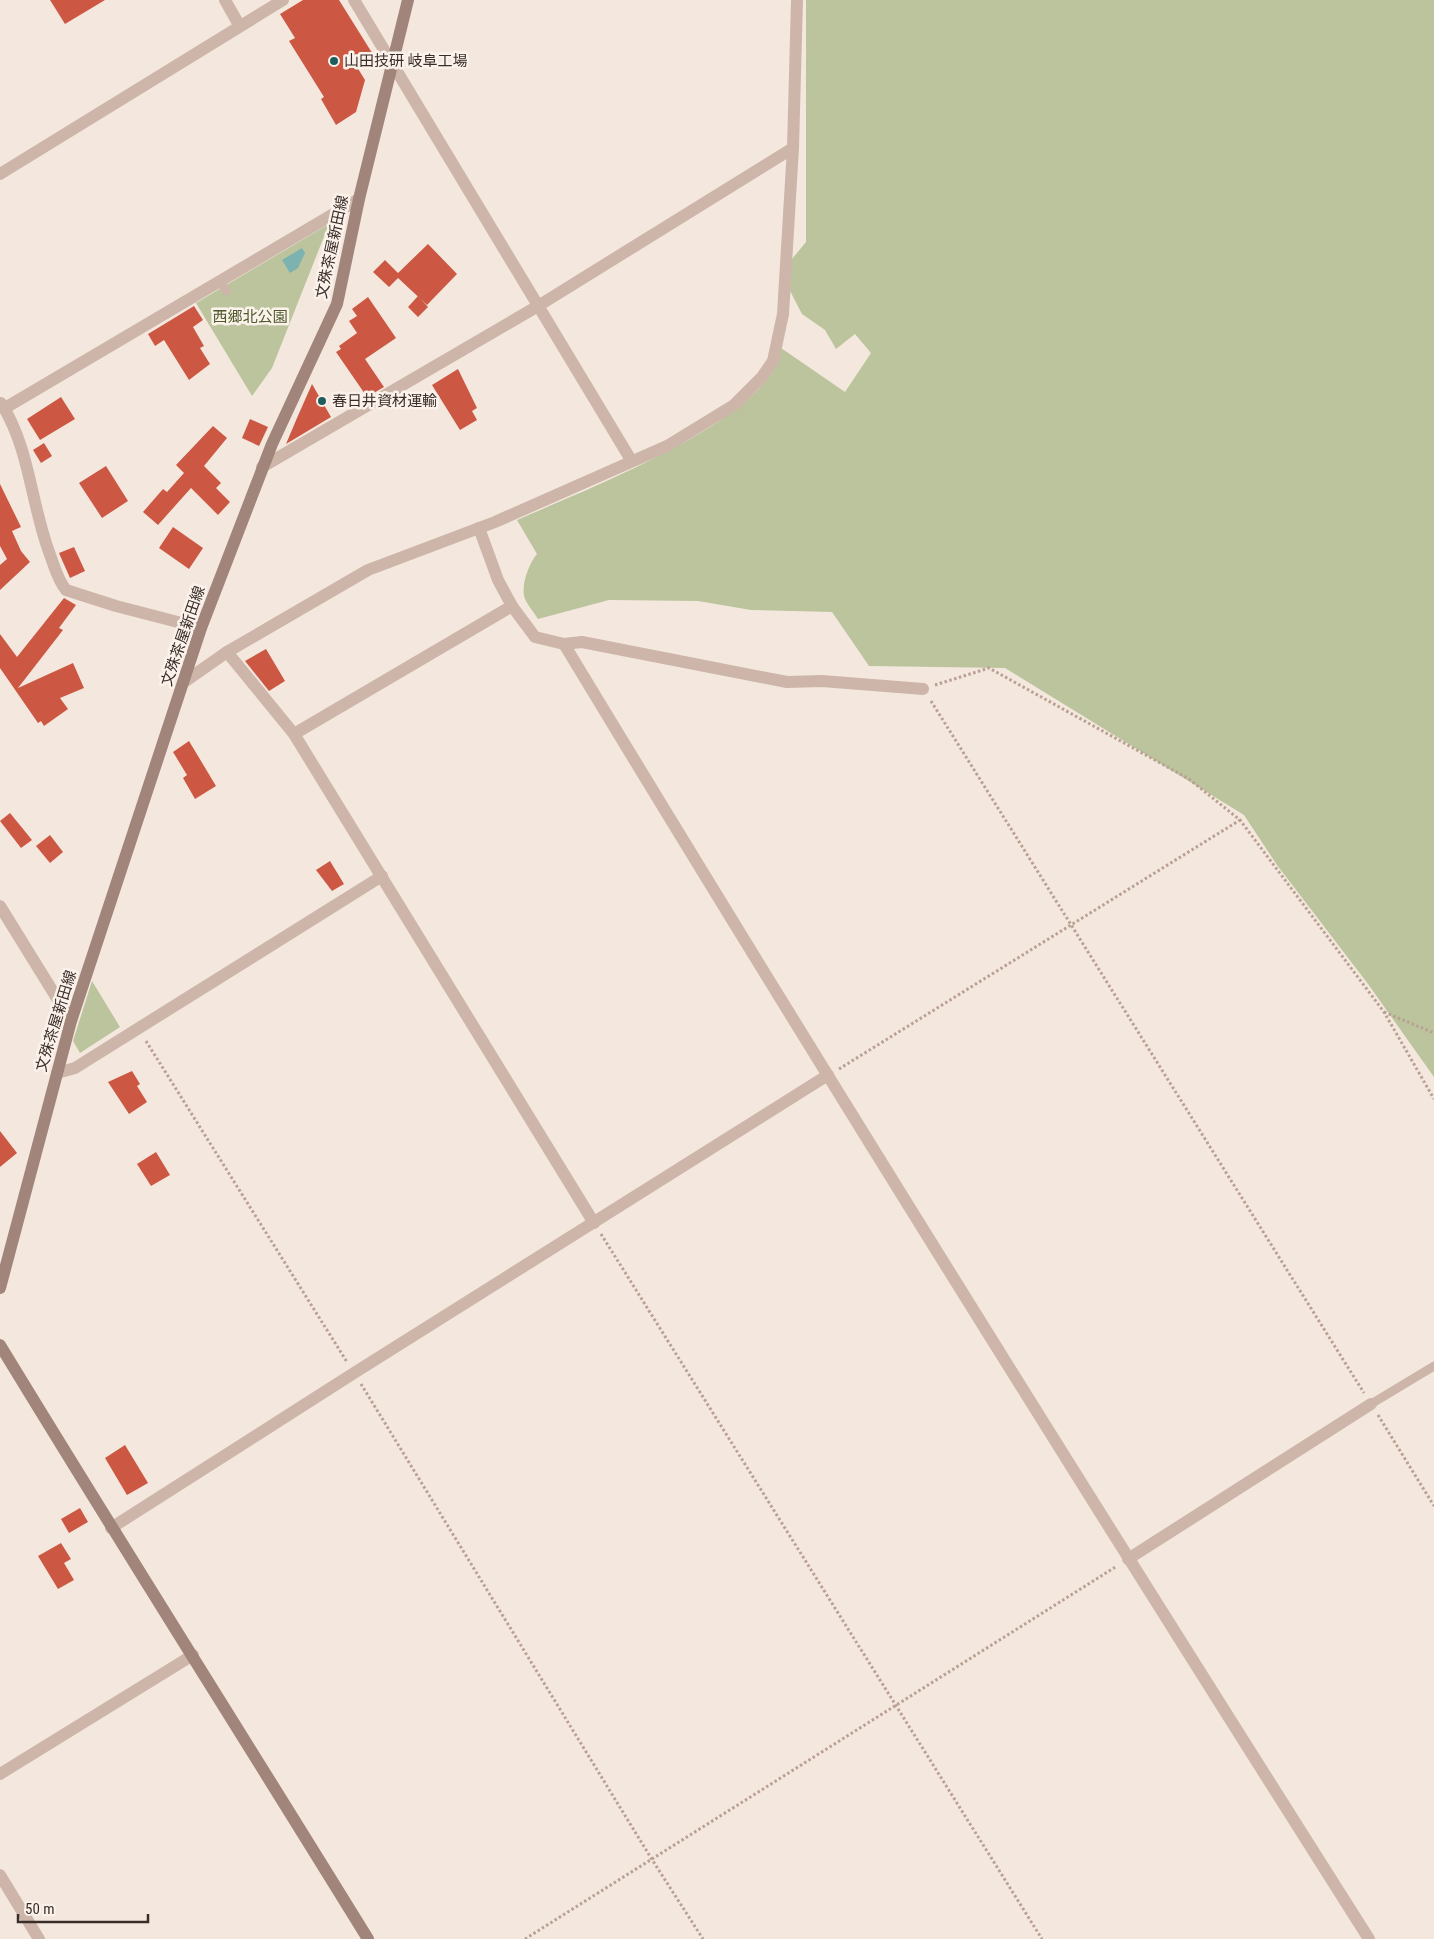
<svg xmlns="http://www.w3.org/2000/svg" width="1434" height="1939" font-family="'Roboto Condensed','Noto Sans JP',sans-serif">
<rect width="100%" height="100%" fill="#f4e8de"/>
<g fill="#bbc49d">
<path d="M806,0H1434V1077L1368,984L1277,865L1244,815L1005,668L869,666L832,612L751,610L698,601L609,600L538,619C534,612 528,606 525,599C520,587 529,563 537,554L517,520C575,494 777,418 781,348L845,392L871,353L855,334L836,349L825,330L802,314L787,285L792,259L806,242Z"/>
<path d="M329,224L272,368L252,396L196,303Z"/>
<path d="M92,981L120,1027L80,1053L73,1041Z"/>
</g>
<path fill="#7cb3b0" d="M302,248L305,253L298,268L290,273L282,260Z"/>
<g fill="#cc5844">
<path d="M50,0H105L65,24Z"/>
<path d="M303,0H339L374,56L357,67L365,80L356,112L336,125L321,99L324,97L289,41L295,38L280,14Z"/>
<path d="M428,244L457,274L427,305L398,278L389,287L373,272L385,260L398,273Z"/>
<path d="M418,296L428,307L418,317L408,307Z"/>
<path d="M368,297L396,338L365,359L384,387L367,397L336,352L341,349L339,346L357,333L349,321L357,316L352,309Z"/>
<path d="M194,306L203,320L193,327L204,346L200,348L210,364L189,380L164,340L155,346L148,334Z"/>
<path d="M458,369L477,408L472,411L477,420L460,430L432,385Z"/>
<path d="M312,384L331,417L286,444L297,418Z"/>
<path d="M61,397L75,419L40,440L27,419Z"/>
<path d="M250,419L268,427L259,446L242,438Z"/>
<path d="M213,426L227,438L204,466L221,483L216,488L230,502L218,515L191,488L158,525L143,512L163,489L167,492L184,473L176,465Z"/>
<path d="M44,443L52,456L41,463L33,450Z"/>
<path d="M106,466L128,501L102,518L79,483Z"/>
<path d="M0,484L21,527L12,531L21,551L30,562L0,590V565L7,559L0,546Z"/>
<path d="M173,527L203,548L189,569L159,548Z"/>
<path d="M74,547L85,571L70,578L59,553Z"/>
<path d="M64,598L76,605L59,628L63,630L18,688L73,663L84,688L60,698L68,709L44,726L41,721L38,723L0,668V634L17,657Z"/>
<path d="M266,649L285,681L269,691L245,661Z"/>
<path d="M189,741L216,786L195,799L183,778L187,775L173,752Z"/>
<path d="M10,813L32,840L21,848L0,821Z"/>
<path d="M50,835L63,852L50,863L36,846Z"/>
<path d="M330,861L344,884L332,891L316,870Z"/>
<path d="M132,1071L140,1084L137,1086L147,1102L129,1114L108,1082Z"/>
<path d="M0,1131L17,1153L0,1167Z"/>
<path d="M156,1152L170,1175L151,1186L137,1164Z"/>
<path d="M125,1445L148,1483L127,1495L105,1458Z"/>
<path d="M80,1508L88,1522L69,1533L61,1519Z"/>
<path d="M61,1543L71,1559L64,1563L74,1580L58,1589L38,1556Z"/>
</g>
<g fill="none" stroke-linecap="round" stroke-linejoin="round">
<g stroke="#b9a093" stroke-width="3" stroke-dasharray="2.5 2.5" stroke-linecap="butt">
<path d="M935,685L989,668L1189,779L1240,820L1384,1012L1434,1099"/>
<path d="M931,701L1364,1393"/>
<path d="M1384,1012L1434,1033"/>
<path d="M146,1041L347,1362"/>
<path d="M839,1069L1240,820"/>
<path d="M601,1234L1042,1939"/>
<path d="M361,1384L651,1858L703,1939"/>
<path d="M1378,1415L1434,1506"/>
<path d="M525,1939L1117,1566"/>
</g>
<g stroke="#cdb6a9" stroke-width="9">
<path d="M220,281L226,291"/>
<path d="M1371,1404L1434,1366"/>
</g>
<g stroke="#cdb6a9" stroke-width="12">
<path d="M225,0L239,25"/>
<path d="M354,0L631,460"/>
<path d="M0,174L283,0"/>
<path d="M1,403C29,446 31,503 49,552C54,565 57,579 66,590L116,606L201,628"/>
<path d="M5,408L359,199"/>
<path d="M262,467L538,306L793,148"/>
<path d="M479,528L498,580L512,606L535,637L564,644L582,642L787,682L822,681L923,689"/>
<path d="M564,644C827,1079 1097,1510 1369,1939"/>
<path d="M227,652L294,734L594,1223"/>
<path d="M184,682L227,652L368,570L495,522L667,446L734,405L762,377L773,361L783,314L793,148L797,0"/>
<path d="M294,734L512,606"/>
<path d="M0,906L71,1021"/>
<path d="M57,1073L75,1068L382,876"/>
<path d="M111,1528L354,1373L828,1075"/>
<path d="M1128,1559L1371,1404"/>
<path d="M0,1774L193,1655"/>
<path d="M0,1875L39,1939"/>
</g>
<g stroke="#a1857a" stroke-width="12">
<path d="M0,1288L71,1021L201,628L272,444L337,304L359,199L408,0"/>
<path d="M0,1345C121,1544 246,1741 368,1939"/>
</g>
</g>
<g fill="#1c5e5c" stroke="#fbf2eb" stroke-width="2">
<circle cx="334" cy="61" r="5"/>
<circle cx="322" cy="401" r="5"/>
</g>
<g text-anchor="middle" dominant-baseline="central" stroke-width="5" stroke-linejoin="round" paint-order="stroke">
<g font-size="15" fill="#3a2d29" stroke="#fbf2eb" text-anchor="start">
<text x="344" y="61">山田技研 岐阜工場</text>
<text x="332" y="401">春日井資材運輸</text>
</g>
<g font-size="15" fill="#3a2d29" stroke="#fbf2eb">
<text transform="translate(332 247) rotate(-78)">文殊茶屋新田線</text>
<text transform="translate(183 636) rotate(-71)">文殊茶屋新田線</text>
<text transform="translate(56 1021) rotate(-73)">文殊茶屋新田線</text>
</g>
<g font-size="15" fill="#4e5a2c" stroke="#fbf2eb">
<text x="250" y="317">西郷北公園</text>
</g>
</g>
<path d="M18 1914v8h130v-8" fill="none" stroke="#3a2d29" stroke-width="2.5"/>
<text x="25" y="1914" font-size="15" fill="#3a2d29" stroke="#fbf2eb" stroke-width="4" paint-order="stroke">50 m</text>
</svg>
